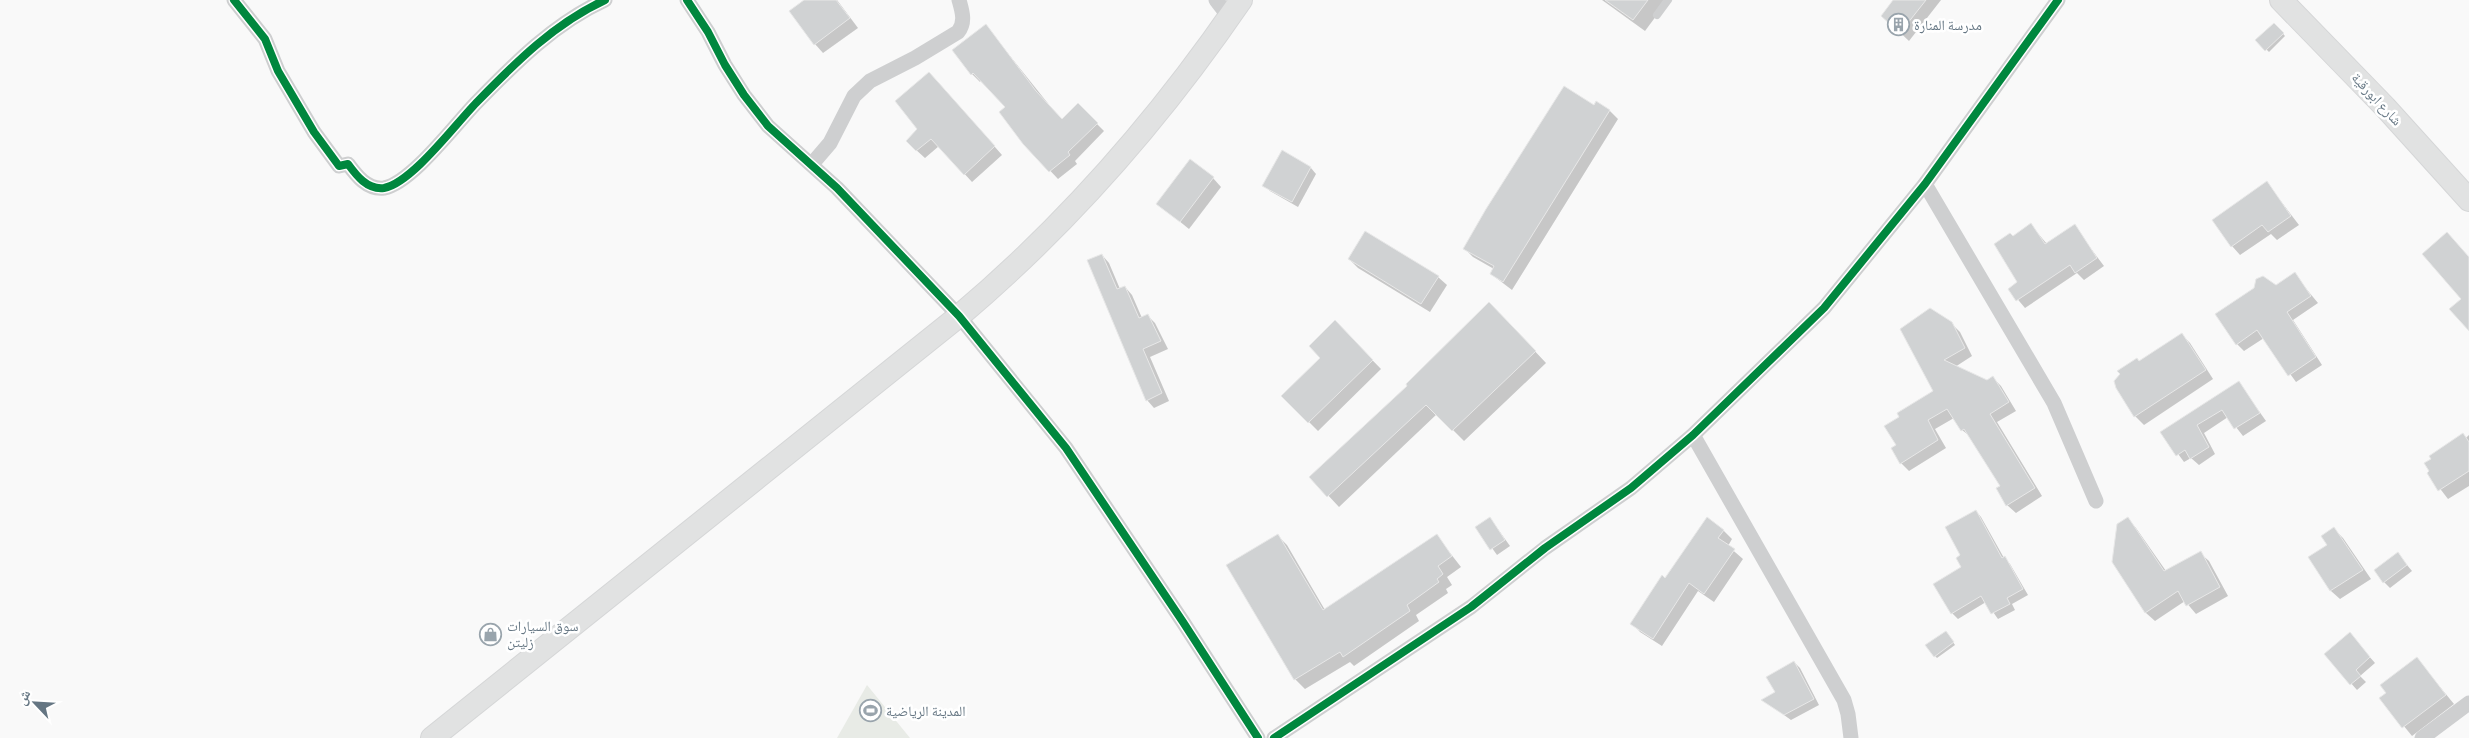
<svg xmlns="http://www.w3.org/2000/svg" width="2469" height="738" font-family="'PT Sans Narrow','Noto Naskh Arabic',sans-serif">
<rect width="100%" height="100%" fill="#f9f9f9"/>
<path fill="#e8ebe6" d="M867,685L910,738H837Z"/>
<g fill="#0003">
<path d="M806,0H837L858,28L823,53L815,44Z"/>
<path d="M1602,0H1668L1645,31Z"/>
<path d="M1894,0H1941L1909,41L1892,25Z"/>
<path d="M2274,24L2285,36L2269,52L2257,40Z"/>
<path d="M986,26L1062,121L1078,105L1104,131L1075,161L1077,164L1058,179L1024,143L1006,107L981,80L980,82L972,74L954,50Z"/>
<path d="M937,81L1002,155L972,182L939,146L925,158L915,149L919,129Z"/>
<path d="M1595,106L1609,110L1618,119L1512,290L1491,274L1494,269L1473,257L1465,249Z"/>
<path d="M1282,152L1311,168L1316,174L1298,207L1270,191L1264,185Z"/>
<path d="M1213,178L1221,187L1189,229L1158,204Z"/>
<path d="M2267,183L2299,225L2277,240L2271,234L2240,255L2232,246Z"/>
<path d="M2031,225L2047,244L2074,226L2104,266L2084,280L2077,273L2025,308L2009,289L2019,283L2013,237Z"/>
<path d="M1102,255L1109,263L1120,289L1125,287L1132,295L1142,318L1148,316L1155,323L1168,349L1150,357L1169,401L1154,408L1147,400Z"/>
<path d="M1349,259L1438,277L1447,285L1430,312L1358,268Z"/>
<path d="M2294,274L2318,303L2293,320L2322,365L2296,382L2264,338L2244,351L2237,344Z"/>
<path d="M1500,314L1546,363L1464,441L1437,414L1339,507L1311,477Z"/>
<path d="M1335,322L1381,369L1318,431L1283,396L1322,358Z"/>
<path d="M1951,323L1960,332L1972,356L1955,367L1987,381L1993,378L2001,386L2016,411L1997,422L2042,496L2016,513L2007,505L2002,486L1971,437L1962,430L1954,418L1935,429L1946,448L1909,471L1901,463L1897,446L1935,392Z"/>
<path d="M2181,334L2190,343L2213,379L2144,425L2135,416L2139,362Z"/>
<path d="M2239,383L2266,421L2243,436L2228,417L2204,433L2215,454L2199,465L2191,458L2184,462L2162,432Z"/>
<path d="M2469,435V486L2448,499L2428,473Z"/>
<path d="M1976,511L1981,517L2004,558L2010,564L2028,595L2012,604L2015,610L1998,619L1986,602L1958,619L1952,613L1963,568L1962,556Z"/>
<path d="M1490,518L1510,546L1497,555L1477,527Z"/>
<path d="M2128,519L2136,528L2166,571L2200,553L2209,561L2228,596L2196,614L2185,601L2155,621L2146,613L2113,561Z"/>
<path d="M2334,529L2343,538L2371,579L2340,599L2331,591L2309,558L2328,545Z"/>
<path d="M1723,530L1732,539L1728,546L1743,559L1714,602L1698,591L1662,646L1640,632L1632,623L1666,579Z"/>
<path d="M1277,535L1287,545L1325,610L1436,535L1461,567L1447,577L1452,585L1446,589L1448,593L1416,615L1419,621L1354,666L1350,662L1305,689L1295,679Z"/>
<path d="M2398,554L2412,571L2390,588L2384,582Z"/>
<path d="M1948,635L1955,645L1937,658L1935,656Z"/>
<path d="M2355,640L2375,663L2360,676L2366,682L2357,690L2326,655Z"/>
<path d="M2417,659L2454,704L2412,736L2381,698Z"/>
<path d="M1794,662L1800,668L1819,705L1791,720L1763,700L1777,693Z"/>
</g>
<g fill="#d0d2d3" stroke="#e8e8e8">
<path d="M804,0H836L850,18L814,45L789,11Z"/>
<path d="M1605,0H1648L1633,20Z"/>
<path d="M1893,0H1926L1900,33L1881,16Z"/>
<path d="M2274,23L2284,33L2265,51L2255,40Z"/>
<path d="M986,24L1036,91L1062,119L1078,103L1098,123L1068,152L1070,155L1049,172L1023,144L999,112L1005,107L973,73L971,75L952,50Z"/>
<path d="M929,72L995,146L964,175L931,139L916,151L906,141L917,129L895,101Z"/>
<path d="M1564,86L1594,105L1596,101L1610,110L1503,282L1490,274L1494,266L1463,249L1486,209Z"/>
<path d="M1282,150L1311,167L1292,202L1262,186Z"/>
<path d="M1190,159L1214,177L1180,222L1156,204Z"/>
<path d="M2267,181L2291,216L2268,232L2262,225L2231,247L2212,220Z"/>
<path d="M2031,223L2045,244L2075,224L2097,258L2075,273L2070,265L2016,301L2008,289L2017,282L1994,244L2010,233L2013,236Z"/>
<path d="M1365,231L1439,276L1421,304L1348,259Z"/>
<path d="M2447,232L2469,257V331L2449,309L2461,299L2422,254Z"/>
<path d="M1102,254L1117,289L1125,286L1139,318L1148,314L1161,341L1143,349L1162,393L1146,401L1087,260Z"/>
<path d="M2295,272L2311,296L2287,312L2316,357L2288,376L2257,330L2236,345L2215,314L2254,288L2256,279L2263,276L2276,285Z"/>
<path d="M1489,302L1536,351L1452,431L1426,405L1327,497L1309,477L1407,386L1406,384Z"/>
<path d="M1930,308L1952,322L1965,348L1944,360L1987,380L1993,376L2009,402L1990,414L2035,488L2006,506L1996,488L2000,486L1964,429L1961,431L1947,409L1928,420L1938,440L1900,464L1891,448L1896,445L1884,426L1899,417L1897,413L1933,391L1900,329Z"/>
<path d="M1335,320L1373,360L1308,423L1281,396L1320,358L1309,346Z"/>
<path d="M2182,333L2206,370L2134,417L2116,388L2114,381L2120,374L2117,371L2137,358L2139,361Z"/>
<path d="M2239,381L2260,413L2234,429L2222,410L2197,425L2209,447L2190,459L2185,450L2176,456L2160,432Z"/>
<path d="M2463,433L2469,442V471L2438,491L2427,473L2429,471L2424,463L2431,459L2429,456Z"/>
<path d="M1976,510L2002,558L2005,556L2023,589L2007,598L2010,604L1991,614L1981,596L1951,614L1933,584L1961,567L1956,558L1960,555L1945,527Z"/>
<path d="M1490,517L1505,540L1490,550L1475,527Z"/>
<path d="M1707,517L1724,530L1718,538L1735,549L1704,594L1689,583L1653,639L1630,624L1662,575L1665,578Z"/>
<path d="M2128,517L2164,571L2201,551L2220,587L2186,606L2178,591L2145,613L2112,562L2117,524Z"/>
<path d="M2334,527L2363,570L2330,591L2308,557L2327,545L2321,536Z"/>
<path d="M1278,534L1323,610L1437,534L1452,556L1438,566L1443,574L1437,579L1439,582L1407,605L1410,611L1343,657L1340,652L1294,680L1226,565Z"/>
<path d="M2398,552L2407,565L2383,583L2374,570Z"/>
<path d="M1946,631L1954,642L1934,657L1925,645Z"/>
<path d="M2350,632L2370,657L2356,670L2361,676L2350,685L2324,654Z"/>
<path d="M2417,657L2446,695L2402,728L2379,698L2386,693L2380,685Z"/>
<path d="M1794,661L1814,699L1784,715L1761,700L1775,692L1766,677Z"/>
</g>
<g fill="none" stroke-linecap="round" stroke-linejoin="round">
<defs>
<g id="primary">
<path d="M2281,0L2385,107L2469,200"/>
<path d="M432,738L959,316C1068,224 1161,117 1241,0"/>
</g>
</defs>
<use href="#primary" stroke="#d5d6d7" stroke-width="24"/>
<path stroke="#cecfd0" stroke-width="8" d="M1657,15L1668,0"/>
<g stroke="#cecfd0" stroke-width="15">
<path d="M234,0L265,39L278,71L314,132L339,166L348,164C356,175 367,190 384,188C412,183 457,122 478,101C516,62 555,23 605,0"/>
<path d="M687,0L708,32L725,65L744,95L768,126L837,188L959,316L1066,448L1183,622L1258,738"/>
<path d="M1216,0L1229,17"/>
<path d="M812,164L830,143L854,96L870,81L915,58L958,32C966,22 962,11 959,0"/>
<path d="M1925,184L2054,403L2096,501"/>
<path d="M1693,435L1844,700L1848,714L1851,738"/>
<path d="M1274,738L1471,607L1545,548L1631,488L1693,435L1824,308L1925,184L2058,0"/>
<path d="M2422,738L2469,703"/>
</g>
<use href="#primary" stroke="#e1e2e2" stroke-width="22"/>
<defs>
<g id="cycleway">
<path d="M234,0L265,39L278,71L314,132L339,166L348,164C356,175 367,190 384,188C412,183 457,122 478,101C516,62 555,23 605,0"/>
<path d="M687,0L708,32L725,65L744,95L768,126L837,188L959,316L1066,448L1183,622L1258,738"/>
<path d="M1274,738L1471,607L1545,548L1631,488L1693,435L1824,308L1925,184L2058,0"/>
</g>
</defs>
<use href="#cycleway" stroke="#fff" stroke-width="11"/>
<use href="#cycleway" stroke="#00873e" stroke-width="8"/>
</g>
<defs>
<symbol id="building-ring" viewBox="-11 -11 22 22"><circle r="9.5" fill="#fff" stroke="#99a4ac" stroke-width="1.5"/><path d="M-4-6H4V6H1V3H-1V6H-4ZM-2.5-4.3h1.7v1.8h-1.7ZM.8-4.3h1.7v1.8H.8ZM-2.5-1h1.7V.8h-1.7ZM.8-1h1.7V.8H.8Z" fill="#99a4ac"/></symbol>
<symbol id="shop-ring" viewBox="-11 -11 22 22"><circle r="9.5" fill="#fff" stroke="#99a4ac" stroke-width="1.5"/><path d="M-5-2.5h2.3a2.7 3.5 0 0 1 5.4 0H5L5.5 6h-11ZM-1.5-2.5h3a1.5 2.3 0 0 0-3 0Z" fill="#99a4ac"/></symbol>
<symbol id="stadium-ring" viewBox="-11 -11 22 22"><circle r="9.5" fill="#fff" stroke="#99a4ac" stroke-width="1.5"/><path d="M0-5a6.5 5 0 1 0 0 10a6.5 5 0 1 0 0-10ZM-3.5-1.8h7v3.6h-7Z" fill="#99a4ac"/></symbol>
</defs>
<g fill-rule="evenodd">
<use href="#building-ring" x="1886" y="12" width="25" height="25"/>
<use href="#shop-ring" x="478" y="622" width="25" height="25"/>
<use href="#stadium-ring" x="858" y="698" width="25" height="25"/>
</g>
<g text-anchor="middle" dominant-baseline="central" stroke-width="5" stroke-linejoin="round" paint-order="stroke">
<g font-size="14" fill="#657683" stroke="#fff" text-anchor="start">
<text x="1914" y="25">مدرسة المنارة</text>
<text x="507" y="626">سوق السيارات<tspan x="507" dy="16">زليتن</tspan></text>
<text x="886" y="711">المدينة الرياضية</text>
</g>
<g font-size="14" fill="#657683" stroke="#fff">
<text transform="translate(2377 99) rotate(47)">شارع ابورقية</text>
</g>
</g>
<g transform="translate(35 703) rotate(295)" stroke="#ffffff" stroke-width="4" paint-order="stroke">
<path d="M0-4L9 19L0 12L-9 19Z" fill="#657683"/>
<text y="-8" font-size="14" font-weight="bold" text-anchor="middle" fill="#657683">ش</text>
</g>
</svg>
